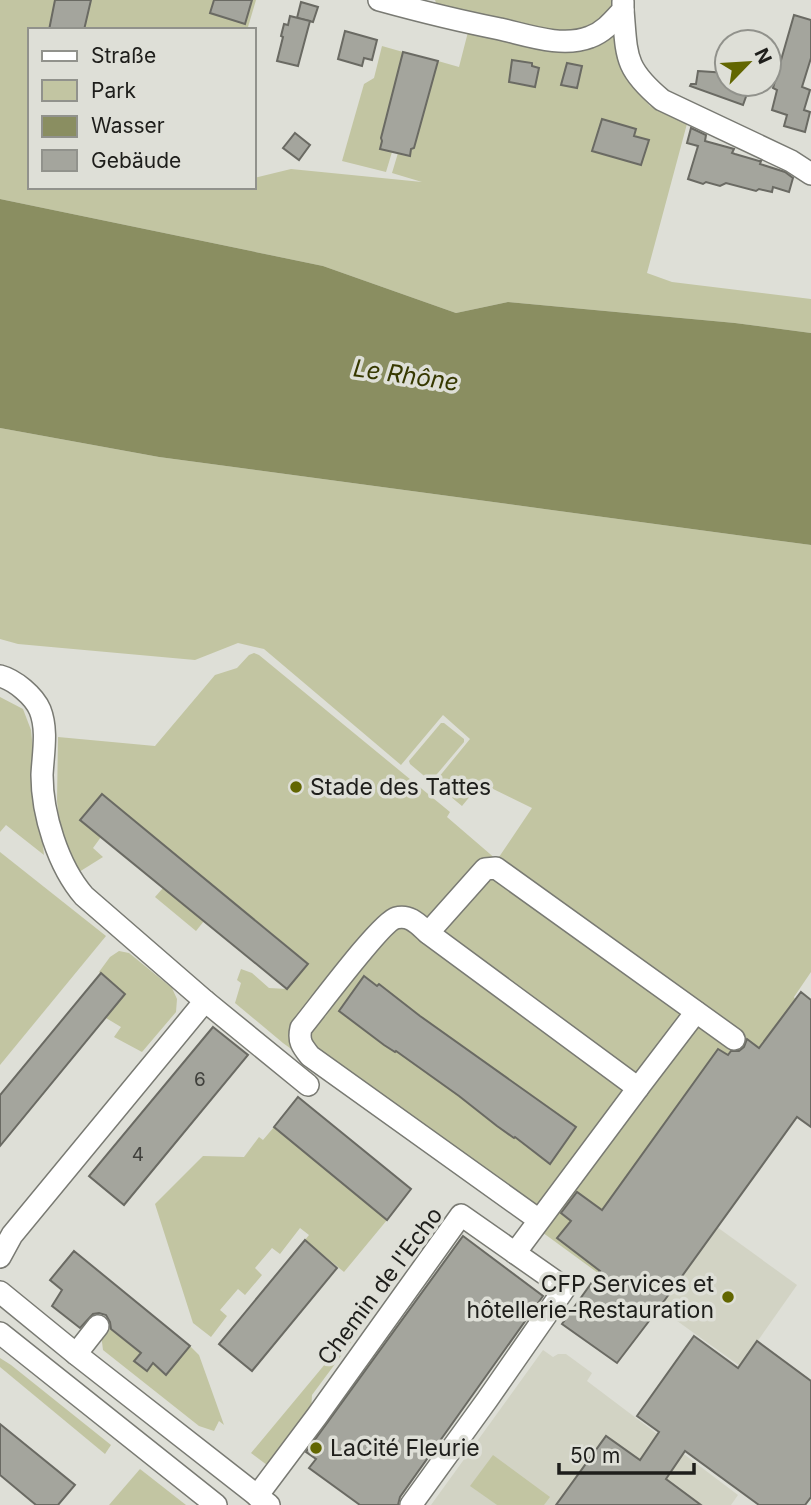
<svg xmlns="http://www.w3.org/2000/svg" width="811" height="1505" font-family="Inter,sans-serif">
<rect width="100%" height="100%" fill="#dedfd7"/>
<g fill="#d2d3c4">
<path d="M717,1227L797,1285L740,1366L659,1308Z"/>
<path d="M543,1350L553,1357L558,1354H566L592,1373L587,1381L738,1495L731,1505H431Z"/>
</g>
<g fill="#c2c5a2">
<path d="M0,0H256L248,27L245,30H30V187H254V178L291,169L422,182L392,173L398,153L410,156L411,149L414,147L420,125V117L423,115L438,61L459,67L468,32L610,35L618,37V59L633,86L650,106L688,120L647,273L672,282L811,299V333L735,323L508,302L456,313L323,266L0,199Z"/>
<path d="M435,0H614L611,9L599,24L564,34L439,10Z"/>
<path d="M382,46L403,52L398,74V84H395L389,106L391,109L386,116L381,138L392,152L386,172L342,161L364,84L374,78Z"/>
<path d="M0,428L159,457L811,545V972L794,997L795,999L598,1273L283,1043L235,1003L241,983L237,980L241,969L252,973L269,988L287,989L308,963L102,794L80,820L101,837L93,848L103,857L79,872L60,829L57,801L58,737L155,746L215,675L237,668L249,655L254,653L259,655L450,812L447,817L497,860L532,808L481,783L462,806L434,783L470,739L443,715L401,765L264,649L238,643L195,660L18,644L0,639Z"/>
<path d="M0,697L23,709L31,730L44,855L6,825L0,832Z"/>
<path d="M441,723H444L464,739V742L432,780H429L410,764L409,761Z"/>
<path d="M0,852L106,936L0,1065Z"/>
<path d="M163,888L204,921L196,931L155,897Z"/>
<path d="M119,951L129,953L172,988L177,999L176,1012L142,1052L114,1037L121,1027L106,1018L125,994L99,972L110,957Z"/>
<path d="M274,1127L387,1220L344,1272L305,1240L309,1235L300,1228L280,1254L272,1248L255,1268L262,1275L245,1295L238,1289L220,1310L227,1316L211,1337L193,1323L155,1204L203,1156L244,1157L259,1137L263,1140Z"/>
<path d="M370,1310L372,1314L312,1395L311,1412L271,1468L251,1453Z"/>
<path d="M108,1327L166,1374L190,1346L199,1355L224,1425L219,1421L214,1431L199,1426L103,1350L101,1334Z"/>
<path d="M0,1358L11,1365L111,1445L105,1454L0,1367Z"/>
<path d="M493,1455L550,1497L544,1505H497L470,1486Z"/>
<path d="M140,1469L186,1505H109Z"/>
</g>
<path fill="#8a8e61" d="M0,199L323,266L456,313L508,302L735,323L811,333V545L159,457L0,428Z"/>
<g fill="#a4a59d" stroke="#6a6a63" stroke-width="2">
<path d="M55,0H91L84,30H49Z"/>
<path d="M214,0H252L245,24L210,13Z"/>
<path d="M301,2L318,7L313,22L297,18Z"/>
<path d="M794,15L811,20V58L802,87L810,90L804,110L810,112L805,132L784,126L787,115L772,110L777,90L773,88Z"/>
<path d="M290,16L310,21L298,66L277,61L283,37L281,36L284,24L288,25Z"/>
<path d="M345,31L377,40L372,60L364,58L362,66L338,59Z"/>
<path d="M403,52L438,61L414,148L411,149L410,156L380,149L382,141L381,138Z"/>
<path d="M512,60L532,63V66L539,68L535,87L509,82Z"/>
<path d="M567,63L582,66L577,88L561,85Z"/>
<path d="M698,71L727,73V84H738V87L748,91L743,105L690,86L691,84H696Z"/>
<path d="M602,119L636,129L634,136L649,140L641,165L592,151Z"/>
<path d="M691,128L706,135L705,141L734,149L732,153L735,154L759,161H761L760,164L785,172L793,178L789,192L773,187L772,192L759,189L756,191L726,183L720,186L706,182L703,184L688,179L698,146L687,143Z"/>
<path d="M295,133L310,145L299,160L283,148Z"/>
<path d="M102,794L308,964L287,989L80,820Z"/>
<path d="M101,973L125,994L0,1146V1095Z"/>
<path d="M364,976L377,986L379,984L420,1016L576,1127L550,1164L515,1137L514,1138L497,1126L459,1096L396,1051L395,1052L384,1045L339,1011Z"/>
<path d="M801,992L811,1000V1127L797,1117L659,1308L617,1363L562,1324L600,1271L557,1238L571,1221L561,1213L577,1192L602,1210L718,1049L728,1055L731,1051H739L744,1047L747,1039L759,1048Z"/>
<path d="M213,1027L248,1055L124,1205L89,1176Z"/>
<path d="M298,1097L411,1189L387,1220L274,1127Z"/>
<path d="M463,1236L543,1296L400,1497L398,1505H360L309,1468L316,1459L306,1452Z"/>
<path d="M305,1240L337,1268L252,1371L219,1344Z"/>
<path d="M74,1251L190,1346L166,1375L153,1363L147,1371L134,1361L141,1353L111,1329L110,1322L106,1315L99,1313L93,1314L80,1328L52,1306L62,1290L50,1280Z"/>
<path d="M694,1336L738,1368L757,1341L811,1381V1497L805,1505H759L685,1451L666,1479L701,1505H556L606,1436L640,1460L659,1432L637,1416Z"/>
<path d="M0,1424L75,1485L58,1505H36L0,1475Z"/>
</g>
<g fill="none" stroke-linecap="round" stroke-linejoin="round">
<defs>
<g id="minor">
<path d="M379,0C419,11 459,21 500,29C527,35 562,48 590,37C604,32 613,21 623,10V2"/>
<path d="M623,10C627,57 624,68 662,100L791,161L811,174"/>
<path d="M0,676C15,680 34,696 40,710C48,730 43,754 42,775C42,814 58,866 84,896L205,1001L308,1085"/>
<path d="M428,933L485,869L496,868L734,1039"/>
<path d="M638,1088L696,1012"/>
<path d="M515,1253L638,1088L428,933C419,925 410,914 396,918C381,922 316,1010 301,1028C298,1041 302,1046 310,1056L539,1220"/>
<path d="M0,1257L12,1235L205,1001"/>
<path d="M0,1292L76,1354L269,1505"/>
<path d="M0,1333L216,1505"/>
<path d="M76,1354L98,1326"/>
<path d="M257,1496L317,1416L461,1215L565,1288L487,1400L411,1505"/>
</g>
</defs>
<use href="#minor" stroke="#797a73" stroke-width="24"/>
<use href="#minor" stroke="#fff" stroke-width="21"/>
</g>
<g fill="#626601" stroke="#dedfd7" stroke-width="2.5">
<circle cx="296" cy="787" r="7"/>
<circle cx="728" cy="1297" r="7"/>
<circle cx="316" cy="1448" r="7"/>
</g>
<g text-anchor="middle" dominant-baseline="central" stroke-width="7" stroke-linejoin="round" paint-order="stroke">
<g font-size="19" fill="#40403c">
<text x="200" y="1079">6</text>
<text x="138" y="1154">4</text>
</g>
<g font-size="23" fill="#1e1e1b" stroke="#dedfd7" text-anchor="start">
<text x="310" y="787">Stade des Tattes</text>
<text x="714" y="1284" text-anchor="end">CFP Services et<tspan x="714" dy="26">hôtellerie-Restauration</tspan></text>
<text x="330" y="1448">LaCité Fleurie</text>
</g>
<g font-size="23" fill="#1e1e1b" stroke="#dedfd7">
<text transform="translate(380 1286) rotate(-53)">Chemin de l'Echo</text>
</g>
<g font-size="24" font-style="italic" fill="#363800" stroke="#dedfd7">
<text transform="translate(406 375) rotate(8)">Le Rhône</text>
</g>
</g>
<rect x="28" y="28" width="228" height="161" fill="#dedfd7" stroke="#91928c" stroke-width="2"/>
<rect x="42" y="51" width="35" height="10" fill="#ffffff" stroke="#91928c" stroke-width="2"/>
<text x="91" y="63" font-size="21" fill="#1e1e1b">Straße</text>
<rect x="42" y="80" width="35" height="21" fill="#c2c5a2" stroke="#91928c" stroke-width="2"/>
<text x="91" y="98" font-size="21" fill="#1e1e1b">Park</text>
<rect x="42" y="116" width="35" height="21" fill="#8a8e61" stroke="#91928c" stroke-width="2"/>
<text x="91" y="133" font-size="21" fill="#1e1e1b">Wasser</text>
<rect x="42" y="150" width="35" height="21" fill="#a4a59d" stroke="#91928c" stroke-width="2"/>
<text x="91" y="168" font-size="21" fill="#1e1e1b">Gebäude</text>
<g transform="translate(748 63) rotate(65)"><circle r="33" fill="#dedfd7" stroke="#91928c" stroke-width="2"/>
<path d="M0-5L12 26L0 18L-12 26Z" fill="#626601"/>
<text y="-10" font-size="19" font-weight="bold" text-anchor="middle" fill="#1e1e1b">N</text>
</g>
<path d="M559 1463v10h135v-10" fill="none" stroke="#1e1e1b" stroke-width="3.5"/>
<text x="570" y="1463" font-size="21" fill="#1e1e1b" stroke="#dedfd7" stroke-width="5" paint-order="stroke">50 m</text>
</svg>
